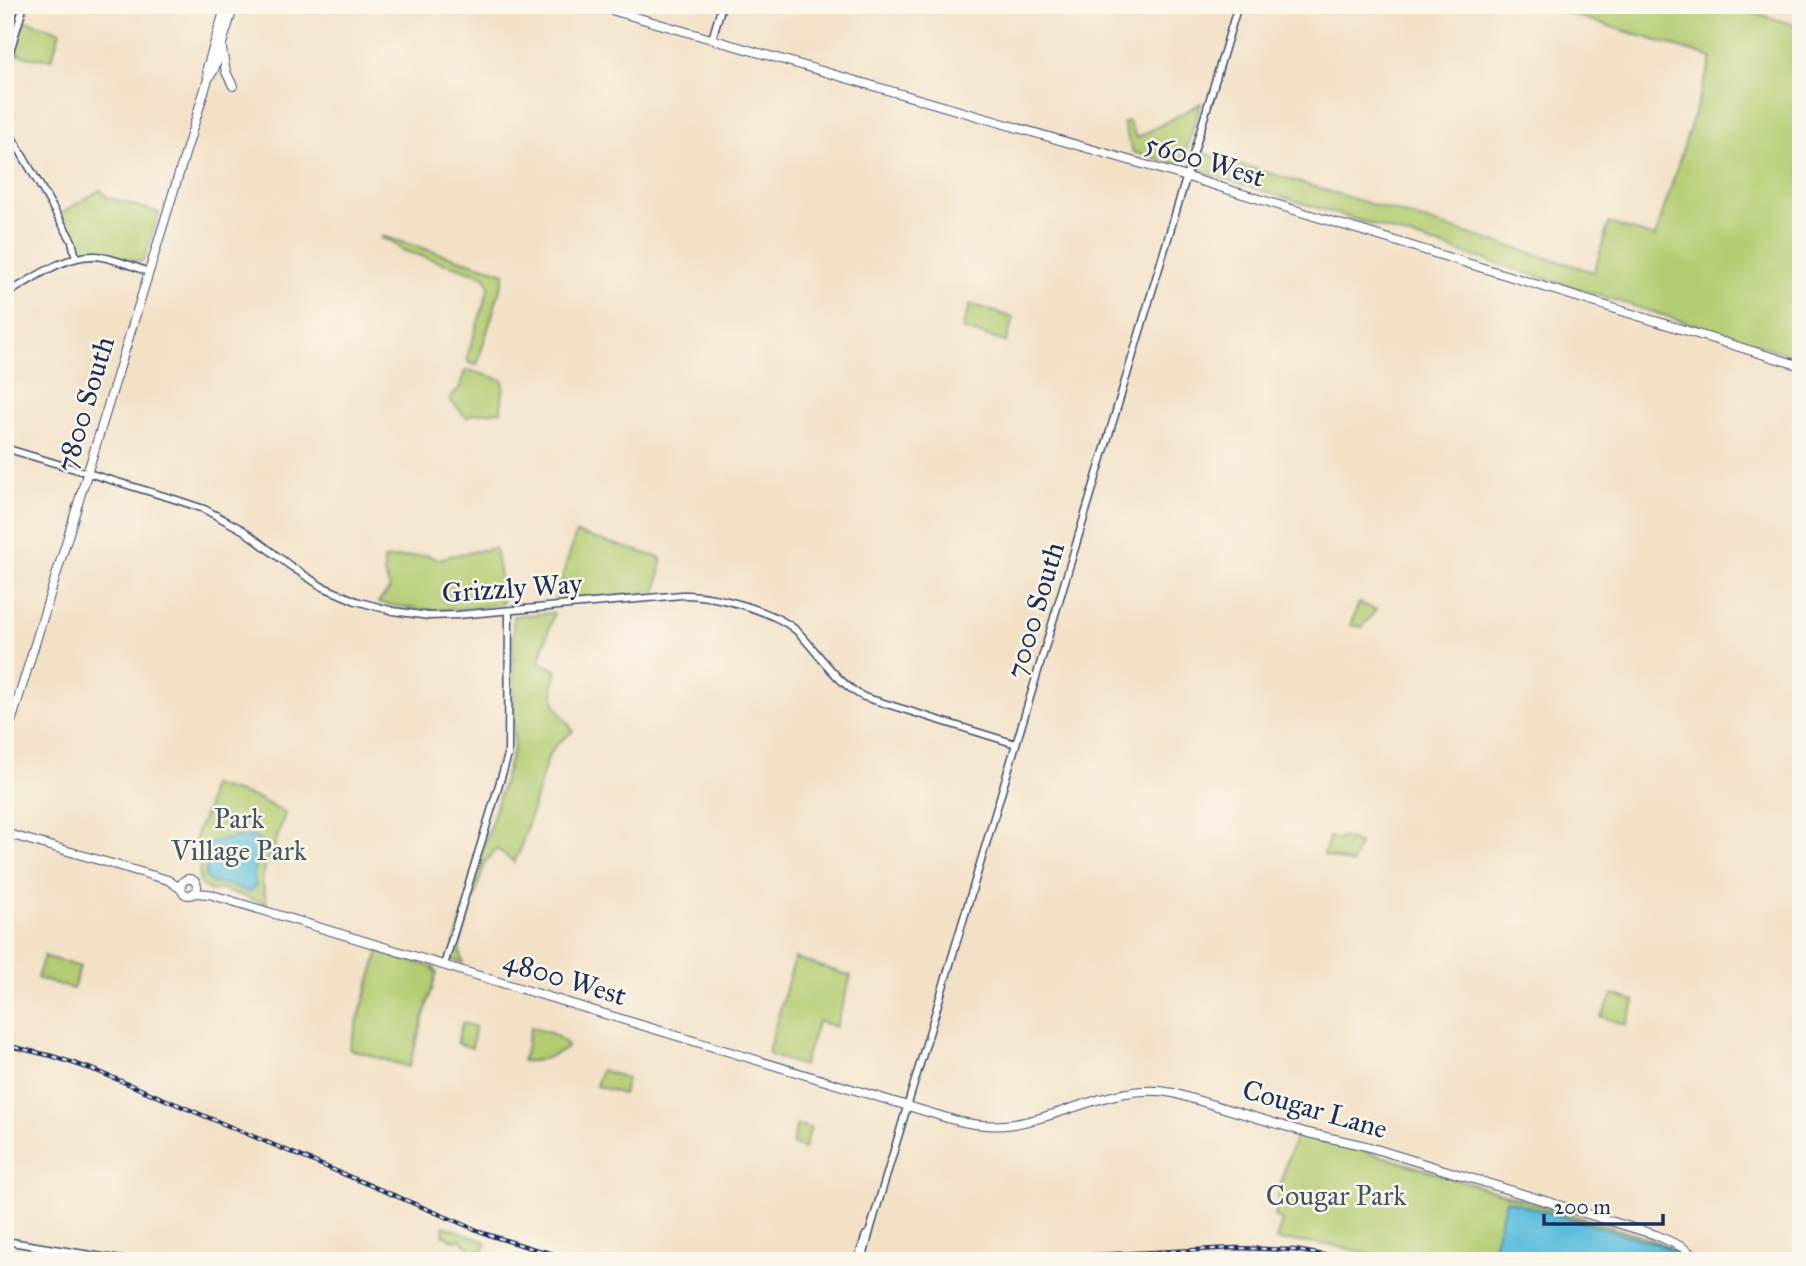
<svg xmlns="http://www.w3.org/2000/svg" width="1806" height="1266" font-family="'IM FELL Great Primer',serif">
<rect width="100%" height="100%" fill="#fbf7ec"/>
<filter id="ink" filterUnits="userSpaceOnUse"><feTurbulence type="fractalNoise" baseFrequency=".0143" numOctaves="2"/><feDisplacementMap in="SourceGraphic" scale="14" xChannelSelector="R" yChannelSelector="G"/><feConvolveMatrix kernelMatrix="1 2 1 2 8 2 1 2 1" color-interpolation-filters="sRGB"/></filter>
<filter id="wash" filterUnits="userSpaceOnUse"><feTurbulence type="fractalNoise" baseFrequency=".00686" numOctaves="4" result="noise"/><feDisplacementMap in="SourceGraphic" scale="28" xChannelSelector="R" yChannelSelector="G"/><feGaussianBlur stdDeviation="1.57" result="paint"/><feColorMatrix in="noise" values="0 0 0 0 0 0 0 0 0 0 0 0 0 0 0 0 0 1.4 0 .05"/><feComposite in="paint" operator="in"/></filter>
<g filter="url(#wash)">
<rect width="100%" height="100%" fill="#f3e1c6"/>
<g fill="#b3cc71" stroke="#677e68" stroke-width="2">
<path d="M5,5H20L5,58Z"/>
<path d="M1541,5H1753L1752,12L1801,27V358L1196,170L1200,152L1594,272L1609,223L1655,237L1712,58Z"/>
<path d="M26,21L60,31L52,59L31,58L18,54L16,56L15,53L13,54L22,25H23Z"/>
<path d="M1201,103L1183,162L1179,165L1133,152L1129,142L1123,123L1128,121L1137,138Z"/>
<path d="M100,190L107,197L159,213L145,257L141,262L101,253L84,252L79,250L61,216L62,213Z"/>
<path d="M382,236L505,273L477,365L469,363L467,358L489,287L485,276L402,250L390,241L381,238Z"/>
<path d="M970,304L1014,318L1006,342L962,329Z"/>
<path d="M468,370L503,380C505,389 501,401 501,411L472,414L467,418L450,400L451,396L459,389L465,371Z"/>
<path d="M576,533L661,558C662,566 658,581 657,590L653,592L555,601Z"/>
<path d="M495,548L500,576L502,604C458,610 421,614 378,602L390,589L384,573V559L428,555C435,559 441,561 449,556Z"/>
<path d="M1359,603L1376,610L1362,627L1350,625Z"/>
<path d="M554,613L539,662L557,670C548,703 555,704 573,731L557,744L548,757L519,853L514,862L497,849L485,862L459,948L463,963L450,959L514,747L513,616Z"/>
<path d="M211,785L257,798L285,813L272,854L266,864L262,880L267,904L221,889L211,891L201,885C197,874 201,868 199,857C198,851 195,846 195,840C196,829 204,819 207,808C208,800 209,793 211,785Z"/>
<path d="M1329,837L1339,840L1341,837L1359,843L1352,864L1324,855Z"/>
<path d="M379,951L435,968L433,970L437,972L409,1067L349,1049Z"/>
<path d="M44,956L80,967L73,989L37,978Z"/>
<path d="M795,958L851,976L836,1027L818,1021L803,1066L769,1055L770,1052L768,1051Z"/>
<path d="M1613,994L1635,1001L1626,1025L1601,1017Z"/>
<path d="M462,1023L475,1027L472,1048L457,1043Z"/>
<path d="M531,1027L553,1034L566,1043L567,1048C552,1056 539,1063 522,1061C527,1050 527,1039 531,1027Z"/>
<path d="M601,1070L627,1078L623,1094L596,1086Z"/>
<path d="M797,1125L811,1128L804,1149L792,1144Z"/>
<path d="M1298,1136L1355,1148L1653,1240L1677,1250L1693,1261H1383L1370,1254L1331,1245L1276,1240L1282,1220L1274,1216L1279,1203L1277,1197C1281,1188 1282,1177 1285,1167C1288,1158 1292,1148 1295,1138Z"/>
<path d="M444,1226L486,1242L484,1251L470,1249L460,1239L455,1241L443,1235Z"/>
</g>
<g fill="#5cbedb" stroke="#3c769c" stroke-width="2">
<path d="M236,837H255L262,843L254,874L256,886L250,892L225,884L212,883L207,878L205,874L207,867L205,845C213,840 226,841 236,837Z"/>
<path d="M1506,1200L1661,1245L1680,1255L1687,1261H1489Z"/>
</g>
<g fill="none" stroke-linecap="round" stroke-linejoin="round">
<path stroke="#5cbedb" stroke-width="2" d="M5,26L12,5"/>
</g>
</g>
<g filter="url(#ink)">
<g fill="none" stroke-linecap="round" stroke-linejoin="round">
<defs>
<g id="minor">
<path d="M712,39L722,5"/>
<path d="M5,68L24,5"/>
<path d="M5,125L72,241L76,258"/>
<path d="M5,295C31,280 65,254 96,256C113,258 132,266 149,272"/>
<path d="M5,448L174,499L204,509L243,530L289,565L321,586L356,601L393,611L429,616L457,615L682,595C712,594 777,611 799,633C819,654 838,684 864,697L1016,744"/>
<path d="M444,965L508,755L509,611"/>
<path d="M5,1241L127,1261"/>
<path d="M857,1261L866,1235"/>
<path d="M862,1261L871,1227L1238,5"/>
</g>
<g id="major">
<path d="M594,5L1194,179L1801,366"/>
<path d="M222,49L226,72L233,86"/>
<path d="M208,79L207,68L226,5"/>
<path d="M5,742L208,79L214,70L234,5"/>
<path d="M5,833L168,880L181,889"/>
<circle cx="189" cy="887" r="8"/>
<path d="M194,893L209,894L954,1120C973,1125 994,1127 1014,1124C1067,1116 1117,1082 1173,1093L1308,1133L1366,1146L1656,1235L1682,1247L1701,1261"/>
</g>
</defs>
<use href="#minor" stroke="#3b4a6e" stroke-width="9"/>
<use href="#major" stroke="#3b4a6e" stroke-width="10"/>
<use href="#minor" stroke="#fff" stroke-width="6"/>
<use href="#major" stroke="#fff" stroke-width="8"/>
<defs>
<g id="rail">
<path d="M5,1045L52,1056L97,1071L489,1235L534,1249L583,1261"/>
<path d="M971,1261L1236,1248L1294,1250L1360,1261"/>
</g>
</defs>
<use href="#rail" stroke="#1b2f5e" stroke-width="4.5"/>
<use href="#rail" stroke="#fbf7ec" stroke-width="2" stroke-dasharray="5" stroke-linecap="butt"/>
</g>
</g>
<g text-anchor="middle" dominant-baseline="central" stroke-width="5" stroke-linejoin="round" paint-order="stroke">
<g font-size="28" fill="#1b2f5e" stroke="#fbf7ec">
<text transform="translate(1205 160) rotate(17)">5600 West</text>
<text transform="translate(85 404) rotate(-73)">7800 South</text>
<text transform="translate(512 588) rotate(-4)">Grizzly Way</text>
<text transform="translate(1035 610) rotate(-73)">7000 South</text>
<text transform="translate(565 978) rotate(17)">4800 West</text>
<text transform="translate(1315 1109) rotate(16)">Cougar Lane</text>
</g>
<g font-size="28" fill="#415663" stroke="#fbf7ec">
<text x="239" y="818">Park<tspan x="239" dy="32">Village Park</tspan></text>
<text x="1336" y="1195">Cougar Park</text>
</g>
</g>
<rect width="1806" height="1266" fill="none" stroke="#fbf7ec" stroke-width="28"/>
<path d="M1544 1214v10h119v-10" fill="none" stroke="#1b2f5e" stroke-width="3.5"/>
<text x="1554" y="1214" font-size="21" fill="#1b2f5e" stroke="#fbf7ec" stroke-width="5" paint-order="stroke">200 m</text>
</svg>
